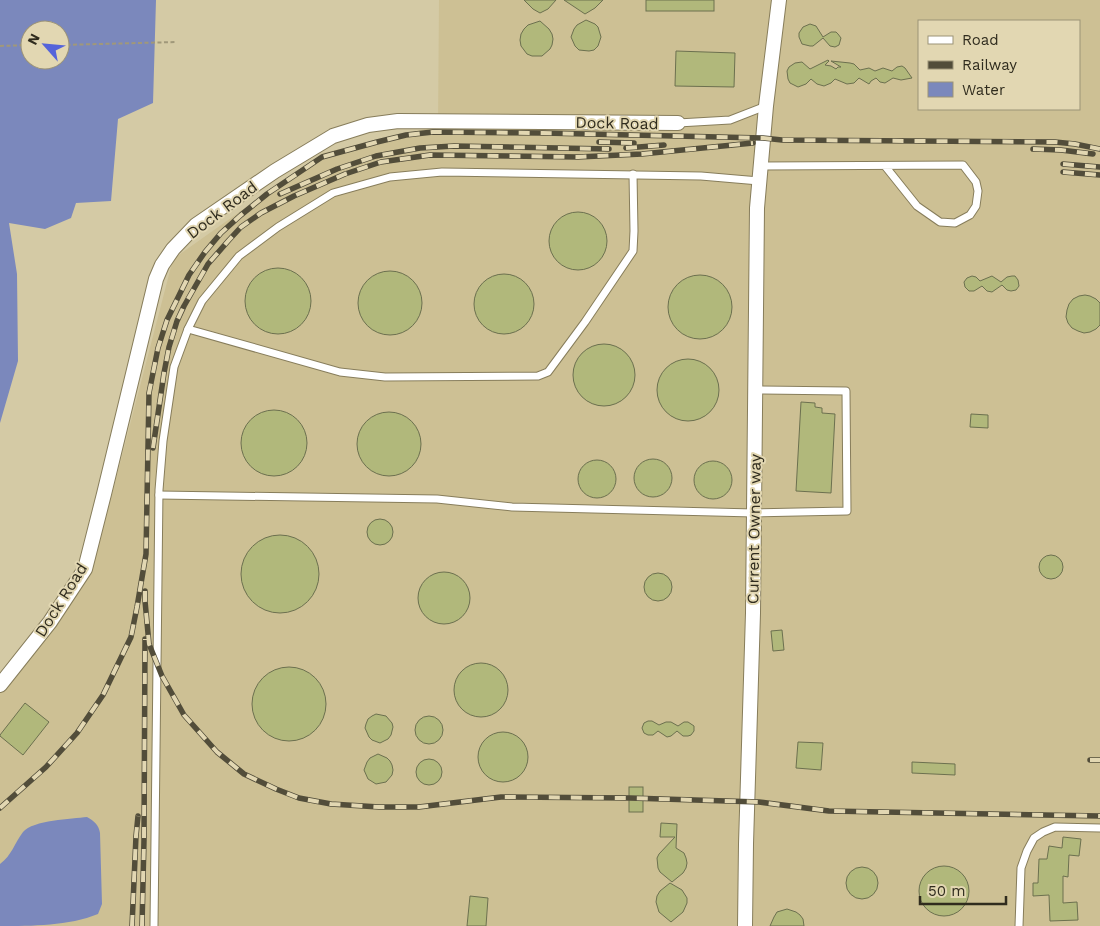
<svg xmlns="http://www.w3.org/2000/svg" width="1100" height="926" font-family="'Work Sans',sans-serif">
<rect width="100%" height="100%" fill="#d4caa5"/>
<path fill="#cdc094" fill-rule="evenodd" d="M439,0H1100V926H0V689L91,575L173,259L323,153L438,126ZM919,21H1079V109H919Z"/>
<g fill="#7b88bc" fill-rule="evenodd">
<path d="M0,0H156L153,103L118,119L111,201L76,203L71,218L45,229L9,223L17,274L18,361L0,423ZM30,30H60V60H30Z"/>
<path d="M87,817C94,821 99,825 100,833L102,904L98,914C69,926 32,926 0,926V864C12,855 14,844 23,832C33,820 72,819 87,817Z"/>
</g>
<g fill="#b1b87b" stroke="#6c704f">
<path d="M524,0H556L548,9L540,13L533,9Z"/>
<path d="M564,0H603L595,8L585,14Z"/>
<rect x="646" y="0" width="68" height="11"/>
<path d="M586,20L595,24L598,27L601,37L598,46L594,50L589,51L579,50L575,46L571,37L574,29L577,25Z"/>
<path d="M540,21L549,29L552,34L553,39L552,45L550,49L542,56H532L527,54L521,46L520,40L521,34L524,29L528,25Z"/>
<path d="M810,24L816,26L823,37L831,32H836L838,34L841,38L839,45L835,47L830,46L823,38L813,46H810L802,44L799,37V33L803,27Z"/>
<path d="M676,51L735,53L734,87L675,86Z"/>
<path d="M828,60L829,61L825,65L831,66L836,69L838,67H841L831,61L850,63L854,64L860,70L869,68L875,71L883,68L892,71L897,67L902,66L905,68L912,78L901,80L893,78L885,83L880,82L876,78L871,81L869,84L859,78L854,83L847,84L835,79L831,83L824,86L817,84L811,79L806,84L798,87L790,83L788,79L787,71L789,67L795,63L802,62L810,69Z"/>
<circle cx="578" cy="241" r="29"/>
<circle cx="278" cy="301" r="33"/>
<circle cx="390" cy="303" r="32"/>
<circle cx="504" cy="304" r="30"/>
<circle cx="700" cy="307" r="32"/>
<path d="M972,276L976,277L980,281L992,276L1001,282L1007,277L1012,276H1015L1018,280L1019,286L1016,290L1011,291L1007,290L1002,285L992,292L987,291L982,286L974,291H969L965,287L964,282L967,278Z"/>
<path d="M1085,295L1090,296L1096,299L1100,303V325L1096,329L1090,332L1084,333L1078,331L1072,328L1068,323L1066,317L1067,310L1069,304L1073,299L1079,296Z"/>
<circle cx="604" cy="375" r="31"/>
<circle cx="688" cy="390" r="31"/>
<path d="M801,402L815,403V407L822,408V413L835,414L831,493L796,491Z"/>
<circle cx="274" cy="443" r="33"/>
<circle cx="389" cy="444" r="32"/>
<path d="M971,414L988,415V428L970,427Z"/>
<circle cx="653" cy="478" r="19"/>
<circle cx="597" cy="479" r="19"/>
<circle cx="713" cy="480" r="19"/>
<circle cx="380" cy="532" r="13"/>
<circle cx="280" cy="574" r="39"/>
<circle cx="1051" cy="567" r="12"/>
<circle cx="444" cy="598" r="26"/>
<circle cx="658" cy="587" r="14"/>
<path d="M782,630L784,650L773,651L771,631Z"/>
<circle cx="481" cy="690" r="27"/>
<circle cx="289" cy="704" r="37"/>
<path d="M25,703L49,722L23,755L0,736V735Z"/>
<path d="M376,714L386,716L392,723L393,727L391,735L388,739L380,743L372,740L369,737L365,728L366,724L368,719L372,716Z"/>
<circle cx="429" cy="730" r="14"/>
<path d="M648,721H652L659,725L666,722H671L678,726L684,722H688L694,726V731L691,735L688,736H683L677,731L671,736L667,737L658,731L653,735H648L644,733L642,728L644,723Z"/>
<circle cx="503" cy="757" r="25"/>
<path d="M798,742L823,743L821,770L796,768Z"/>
<path d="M378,754L387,758L390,761L392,765L393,770L392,775L386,782L376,784L368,779L364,770L367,762L370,758Z"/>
<circle cx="429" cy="772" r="13"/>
<path d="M912,762L955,764V775L912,773Z"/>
<rect x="629" y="787" width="14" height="25"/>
<path d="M661,823L677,824L676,848L684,853L686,858L687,863L686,868L683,873L672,882L660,872L658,868L657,858L659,854L675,837H660Z"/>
<path d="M1063,837L1081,839L1079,856L1069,855L1068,877L1063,876V903L1077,902L1078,920L1050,921L1049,895L1033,896V883H1038L1039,859H1047L1049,846L1062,848Z"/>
<circle cx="944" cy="891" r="25"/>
<circle cx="862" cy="883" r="16"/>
<path d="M670,883L682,890L687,898V903L683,912L671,922L659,912L656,902L657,896L660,891Z"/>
<path d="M470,896L488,898L486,926H467Z"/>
<path d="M787,909L796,912L800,915L803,919L804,926H770L774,917L777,912Z"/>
</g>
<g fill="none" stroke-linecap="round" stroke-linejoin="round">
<defs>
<g id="lane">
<path d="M678,123L730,120L766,106"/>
<path d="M761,166L963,165L976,182L978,191L976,206L970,215L955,223L940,222L917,206L885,166"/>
<path d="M188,329L340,372L385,377L538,376L548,372L585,322L633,251L634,231L633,174"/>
<path d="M159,495L437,499L512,507L754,513L847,511L846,391L755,390"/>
<path d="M154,926L159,490L163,441L174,367L188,329L202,301L239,256L278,227L333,193L390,177L442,172L701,176L759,181"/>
<path d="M1019,926L1021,868L1027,851L1034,838L1043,832L1055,827L1100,828"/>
</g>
<g id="street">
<path d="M0,685L50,622L85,569L104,494L156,279L162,265L173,249L196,225L275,171L333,136L368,125L398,121L678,123"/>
<path d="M745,926L746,844L753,613L757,208L766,106L779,0"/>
</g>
</defs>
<use href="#lane" stroke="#877d5b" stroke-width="9"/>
<use href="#street" stroke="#877d5b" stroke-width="16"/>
<g stroke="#a0987a" stroke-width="2" stroke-dasharray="4 2.5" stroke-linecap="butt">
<path d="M60,45L176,42"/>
<path d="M0,46L30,45"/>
</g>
<use href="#lane" stroke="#fff" stroke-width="7"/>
<use href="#street" stroke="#fff" stroke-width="14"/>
<defs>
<g id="rail">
<path d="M599,142L634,143"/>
<path d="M626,148L664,145"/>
<path d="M1033,149L1061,150L1093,154"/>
<path d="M1063,164L1100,167"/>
<path d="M1063,172L1100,175"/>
<path d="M280,194L337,169L376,156L420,148L454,146L609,149"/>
<path d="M153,448L164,373L169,347L177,321L184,306L208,264L229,240L241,227L261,213L294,196L345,174L381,162L430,155L578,157L642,154L753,143"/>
<path d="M145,591V601L149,644L162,676L184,715L217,752L244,774L276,789L299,798L331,804L379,807H419L501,797L630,798L759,802L829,811L1100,816"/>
<path d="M1090,760H1100"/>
<path d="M0,808L46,767L77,733L103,695L131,637L137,607L146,554L149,393L158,348L167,320L189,275L205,252L221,233L241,215L267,194L322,157L377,142L406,135L433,132L543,133L763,138L782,140L1055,142L1075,144L1100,149"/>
<path d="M132,926L136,836L138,816"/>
<path d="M142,926L144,840L145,639"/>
</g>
</defs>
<use href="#rail" stroke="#524d3a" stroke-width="5.5"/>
<use href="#rail" stroke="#e2d7b2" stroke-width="4" stroke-dasharray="11" stroke-linecap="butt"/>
</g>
<g text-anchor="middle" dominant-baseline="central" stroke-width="4" stroke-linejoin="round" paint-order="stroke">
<g font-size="16" fill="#302c1e" stroke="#e2d7b2">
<text transform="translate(617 123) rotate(1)">Dock Road</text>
<text transform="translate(222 210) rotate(-37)">Dock Road</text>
<text transform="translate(754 529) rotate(-89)">Current Owner way</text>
<text transform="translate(61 600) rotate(-58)">Dock Road</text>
</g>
</g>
<rect x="918" y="20" width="162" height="90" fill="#e2d7b2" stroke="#9b9377"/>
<rect x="928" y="36" width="25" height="8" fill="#ffffff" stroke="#9b9377"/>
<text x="962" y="45" font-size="15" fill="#302c1e">Road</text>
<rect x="928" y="61" width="25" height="8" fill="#524d3a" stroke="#9b9377"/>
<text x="962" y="70" font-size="15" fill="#302c1e">Railway</text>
<rect x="928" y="82" width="25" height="15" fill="#7b88bc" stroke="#9b9377"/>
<text x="962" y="95" font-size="15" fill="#302c1e">Water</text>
<g transform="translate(45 45) rotate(297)"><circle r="24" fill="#e2d7b2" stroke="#9b9377"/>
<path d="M0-4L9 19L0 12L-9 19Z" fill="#5564da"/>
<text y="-8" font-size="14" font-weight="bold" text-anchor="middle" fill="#302c1e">N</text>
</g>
<path d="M920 896v8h86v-8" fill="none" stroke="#302c1e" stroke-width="2.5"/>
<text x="928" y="896" font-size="15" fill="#302c1e" stroke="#e2d7b2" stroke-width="4" paint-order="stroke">50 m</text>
</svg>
